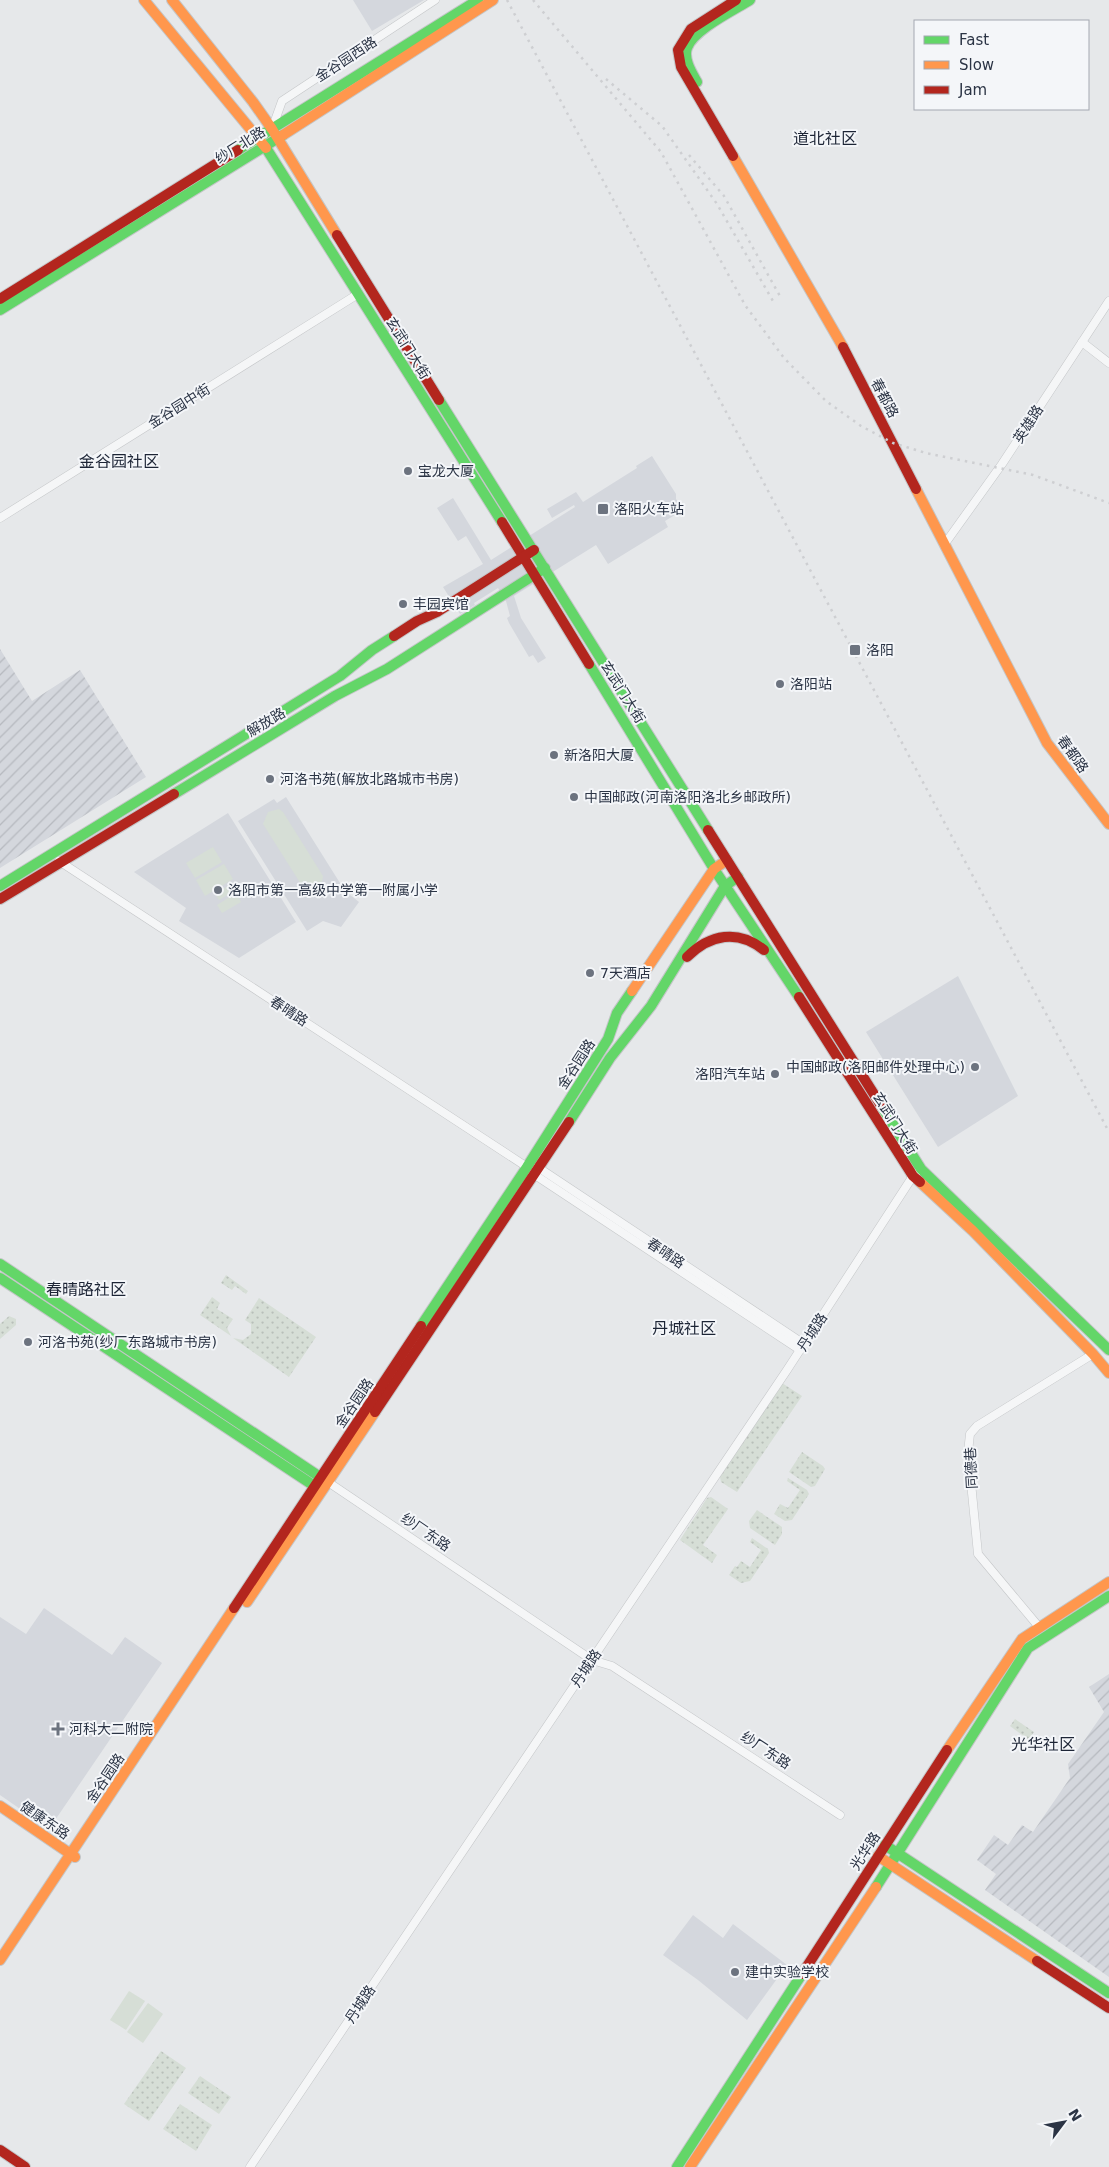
<svg xmlns="http://www.w3.org/2000/svg" width="1109" height="2167" font-family="'DejaVu Sans','Noto Sans SC',sans-serif">
<defs>
<pattern id="industrial-furrows" width="10" height="10" patternUnits="userSpaceOnUse" patternTransform="scale(1.25)"><rect width="10" height="10" fill="#d4d7dd"/><path d="M-1 1l2-2M0 10L10 0M9 11l2-2" fill="none" stroke="#b6b9bf"/></pattern>
<pattern id="grass-dots" width="8" height="8" patternUnits="userSpaceOnUse" patternTransform="scale(1.25)"><rect width="8" height="8" fill="#d6ded6"/><path d="M2 2h.1M6 6h.1" fill="none" stroke="#b8bfb9" stroke-width="1.8" stroke-linecap="round"/></pattern>
</defs>
<rect width="100%" height="100%" fill="#e6e8ea"/>
<g fill="#d4d7dd">
<path d="M353,0H424L372,31Z"/>
<path d="M652,456L676,494V499L683,510L665,521L668,527L608,564L596,545L514,596L521,618L546,658L538,663L533,655L529,657L509,623L507,618L510,616L506,601L498,588L474,603L475,605L460,614L443,587L483,564L466,536L458,541L437,508L453,498L491,560L575,507L574,505L552,518L547,509L576,492L583,502L637,468L636,466Z"/>
<path d="M286,797L345,891L359,902L341,927L323,921L307,931L238,821L274,799L277,803Z"/>
<path d="M228,813L296,922L239,958L179,921L186,908L134,872Z"/>
<path d="M958,976L1018,1096L938,1147L866,1032Z"/>
<path d="M44,1608L112,1655L125,1637L162,1663L49,1829L0,1795V1617L26,1634Z"/>
<path d="M693,1915L723,1938L733,1924L787,1965L747,2020L698,1980L663,1955Z"/>
</g>
<g fill="url(#industrial-furrows)">
<path d="M0,649L32,701L80,670L146,777L0,868Z"/>
<path d="M1109,1674V1977L985,1890L996,1874L977,1860L994,1835L1008,1845L1022,1825L1033,1832L1070,1778L1068,1764L1104,1712L1089,1687Z"/>
</g>
<g fill="url(#grass-dots)">
<path d="M226,1275L248,1291L246,1294L235,1286L232,1290L221,1283Z"/>
<path d="M212,1297L220,1303L217,1309L233,1319L227,1328L231,1336L200,1315Z"/>
<path d="M259,1298L316,1337L289,1377L233,1338L243,1340L251,1334V1324L245,1320Z"/>
<path d="M9,1316L16,1319V1325L0,1339V1324Z"/>
<path d="M782,1383L802,1396L737,1492L721,1482L720,1477Z"/>
<path d="M802,1452L823,1466L825,1469L815,1486L811,1487L789,1472Z"/>
<path d="M788,1478L807,1490L809,1494L792,1520L785,1521L774,1514L780,1504L788,1508L800,1490L787,1481Z"/>
<path d="M711,1497L728,1509L703,1545L717,1555L712,1563L680,1540L707,1498Z"/>
<path d="M757,1510L782,1527V1534L775,1545L750,1528L749,1521Z"/>
<path d="M752,1538L768,1549L769,1553L750,1581L741,1583L729,1575L735,1566L737,1567L741,1561L750,1567L761,1550L750,1542Z"/>
<path d="M1015,1719L1034,1732L1029,1740L1010,1726Z"/>
<path d="M161,2051L186,2068L149,2121L124,2104Z"/>
<path d="M200,2076L231,2097L219,2114L188,2093Z"/>
<path d="M180,2104L212,2125L196,2151L163,2129Z"/>
</g>
<g fill="#d6ded6">
<path d="M279,809L283,812L323,876L321,888L315,893L304,889L263,824L268,812Z"/>
<path d="M213,847L222,862L195,878L186,863Z"/>
<path d="M224,864L233,879L205,896L196,880Z"/>
<path d="M228,886L232,892L219,900L215,894Z"/>
<path d="M236,893L241,902L222,913L217,905Z"/>
<path d="M129,1991L145,2001L126,2030L110,2020Z"/>
<path d="M148,2003L163,2014L143,2043L127,2032Z"/>
</g>
<g fill="none" stroke-linecap="round" stroke-linejoin="round">
<defs>
<g id="street">
<path d="M272,129L282,101L435,0"/>
<path d="M1082,342L1109,363"/>
<path d="M0,518L358,294"/>
<path d="M944,545L1002,464L1109,301"/>
<path d="M59,861L527,1167L535,1175L800,1350"/>
<path d="M534,1168H539L804,1344"/>
<path d="M328,1482L592,1660L612,1666L840,1815"/>
<path d="M1039,1627L978,1554L968,1452L970,1434L977,1426L1093,1354"/>
<path d="M250,2167L787,1370L913,1176L921,1169"/>
</g>
<g id="fast">
<path d="M697,82C692,73 683,59 687,48C693,30 734,10 750,0"/>
<path d="M266,148L502,522"/>
<path d="M238,150L478,0"/>
<path d="M0,310L283,135"/>
<path d="M439,400L708,830"/>
<path d="M589,664L714,869L799,997"/>
<path d="M174,794L335,696L387,669L545,568"/>
<path d="M0,886L340,676L372,650L394,636"/>
<path d="M882,1107L921,1169L1109,1350"/>
<path d="M569,1122L610,1058L651,1006L725,886L738,877"/>
<path d="M0,1264L326,1481"/>
<path d="M0,1278L319,1489"/>
<path d="M421,1326L527,1167L608,1039L617,1013L632,991"/>
<path d="M885,1845L1109,1993"/>
<path d="M876,1887L1028,1648L1109,1596"/>
<path d="M677,2167L802,1974"/>
</g>
<g id="slow">
<path d="M144,0L266,148"/>
<path d="M172,0L253,102L272,129L337,235"/>
<path d="M283,135L493,0"/>
<path d="M733,156L843,347"/>
<path d="M916,489L1047,743L1109,824"/>
<path d="M632,991L714,869L727,860"/>
<path d="M920,1182L973,1231L1093,1354L1109,1373"/>
<path d="M247,1602L375,1412"/>
<path d="M947,1750L1022,1639L1109,1582"/>
<path d="M0,1806L75,1857"/>
<path d="M878,1856L1037,1961"/>
<path d="M0,1960L234,1608"/>
<path d="M690,2167L876,1887"/>
</g>
<g id="jam">
<path d="M733,156L681,67L678,50L691,29L736,0"/>
<path d="M337,235L439,400"/>
<path d="M0,299L238,150"/>
<path d="M843,347L916,489"/>
<path d="M502,522L589,664"/>
<path d="M394,636L417,621L437,612L534,550"/>
<path d="M708,830L882,1107"/>
<path d="M0,899L174,794"/>
<path d="M687,957C710,934 738,929 764,950"/>
<path d="M799,997L913,1176L920,1182"/>
<path d="M375,1412L569,1122"/>
<path d="M234,1608L421,1326"/>
<path d="M1037,1961L1109,2008"/>
<path d="M802,1974L947,1750"/>
<path d="M0,2150L25,2167"/>
</g>
</defs>
<use href="#street" stroke="#c4c6c8" stroke-width="9"/>
<use href="#fast" stroke="#c4c6c8" stroke-width="12"/>
<use href="#slow" stroke="#c4c6c8" stroke-width="12"/>
<use href="#jam" stroke="#c4c6c8" stroke-width="12"/>
<use href="#street" stroke="#f5f6f7" stroke-width="8"/>
<use href="#fast" stroke="#63d668" stroke-width="10"/>
<use href="#slow" stroke="#ff974d" stroke-width="10"/>
<use href="#jam" stroke="#b3261e" stroke-width="10"/>
<g stroke="#cecfd2" stroke-width="2.5" stroke-dasharray="2.5 5" stroke-linecap="butt">
<path d="M507,0L1109,1132"/>
<path d="M533,0L661,152L745,305L784,358L826,401L861,426L893,443L926,453L1033,475L1109,503"/>
<path d="M606,79L662,126L717,204L773,301"/>
<path d="M689,155L724,196L781,298"/>
</g>
</g>
<g fill="#6c737f" stroke="#f4f6f9" stroke-width="2">
<circle cx="408" cy="471" r="5"/>
<rect x="597" y="503" width="12" height="12" rx="2.5"/>
<circle cx="403" cy="604" r="5"/>
<rect x="849" y="644" width="12" height="12" rx="2.5"/>
<circle cx="780" cy="684" r="5"/>
<circle cx="554" cy="755" r="5"/>
<circle cx="270" cy="779" r="5"/>
<circle cx="574" cy="797" r="5"/>
<circle cx="218" cy="890" r="5"/>
<circle cx="590" cy="973" r="5"/>
<circle cx="975" cy="1067" r="5"/>
<circle cx="775" cy="1074" r="5"/>
<circle cx="28" cy="1342" r="5"/>
<path d="M55.5 1721.5h5v5h5v5h-5v5h-5v-5h-5v-5h5z"/>
<circle cx="735" cy="1972" r="5"/>
</g>
<g text-anchor="middle" dominant-baseline="central" stroke-width="4" stroke-linejoin="round" paint-order="stroke">
<g font-size="14" fill="#2b3445" stroke="#f4f6f9">
<text transform="translate(346 59) rotate(-33)">金谷园西路</text>
<text transform="translate(240 145) rotate(-32)">纱厂北路</text>
<text transform="translate(408 348) rotate(58)">玄武门大街</text>
<text transform="translate(885 398) rotate(62)">春都路</text>
<text transform="translate(179 406) rotate(-32)">金谷园中街</text>
<text transform="translate(1028 424) rotate(-57)">英雄路</text>
<text transform="translate(623 692) rotate(58)">玄武门大街</text>
<text transform="translate(266 722) rotate(-31)">解放路</text>
<text transform="translate(1073 754) rotate(55)">春都路</text>
<text transform="translate(289 1011) rotate(33)">春晴路</text>
<text transform="translate(576 1064) rotate(-57)">金谷园路</text>
<text transform="translate(895 1123) rotate(58)">玄武门大街</text>
<text transform="translate(666 1253) rotate(34)">春晴路</text>
<text transform="translate(812 1332) rotate(-57)">丹城路</text>
<text transform="translate(354 1403) rotate(-56)">金谷园路</text>
<text transform="translate(971 1468) rotate(-93)">同德巷</text>
<text transform="translate(426 1532) rotate(34)">纱厂东路</text>
<text transform="translate(586 1668) rotate(-56)">丹城路</text>
<text transform="translate(766 1750) rotate(33)">纱厂东路</text>
<text transform="translate(105 1778) rotate(-56)">金谷园路</text>
<text transform="translate(45 1820) rotate(34)">健康东路</text>
<text transform="translate(865 1851) rotate(-57)">光华路</text>
<text transform="translate(360 2004) rotate(-56)">丹城路</text>
</g>
<g font-size="14" fill="#2b3445" stroke="#f4f6f9" text-anchor="start">
<text x="418" y="471">宝龙大厦</text>
<text x="614" y="509">洛阳火车站</text>
<text x="413" y="604">丰园宾馆</text>
<text x="866" y="650">洛阳</text>
<text x="790" y="684">洛阳站</text>
<text x="564" y="755">新洛阳大厦</text>
<text x="280" y="779">河洛书苑(解放北路城市书房)</text>
<text x="584" y="797">中国邮政(河南洛阳洛北乡邮政所)</text>
<text x="228" y="890">洛阳市第一高级中学第一附属小学</text>
<text x="600" y="973">7天酒店</text>
<text x="965" y="1067" text-anchor="end">中国邮政(洛阳邮件处理中心)</text>
<text x="765" y="1074" text-anchor="end">洛阳汽车站</text>
<text x="38" y="1342">河洛书苑(纱厂东路城市书房)</text>
<text x="69" y="1729">河科大二附院</text>
<text x="745" y="1972">建中实验学校</text>
</g>
<g font-size="16" fill="#1d2536" stroke="#f4f6f9">
<text x="825" y="138">道北社区</text>
<text x="119" y="461">金谷园社区</text>
<text x="86" y="1289">春晴路社区</text>
<text x="684" y="1328">丹城社区</text>
<text x="1043" y="1744">光华社区</text>
</g>
</g>
<rect x="914" y="20" width="175" height="90" fill="#f4f6f9" stroke="#a4a8b1"/>
<rect x="924" y="36" width="25" height="8" fill="#63d668" stroke="#a4a8b1"/>
<text x="959" y="45" font-size="15" fill="#2b3445">Fast</text>
<rect x="924" y="61" width="25" height="8" fill="#ff974d" stroke="#a4a8b1"/>
<text x="959" y="70" font-size="15" fill="#2b3445">Slow</text>
<rect x="924" y="86" width="25" height="8" fill="#b3261e" stroke="#a4a8b1"/>
<text x="959" y="95" font-size="15" fill="#2b3445">Jam</text>
<g transform="translate(1064 2122) rotate(58)" stroke="#f4f6f9" stroke-width="4" paint-order="stroke">
<path d="M0-4L9 19L0 12L-9 19Z" fill="#2b3445"/>
<text y="-8" font-size="14" font-weight="bold" text-anchor="middle" fill="#2b3445">N</text>
</g>
</svg>
